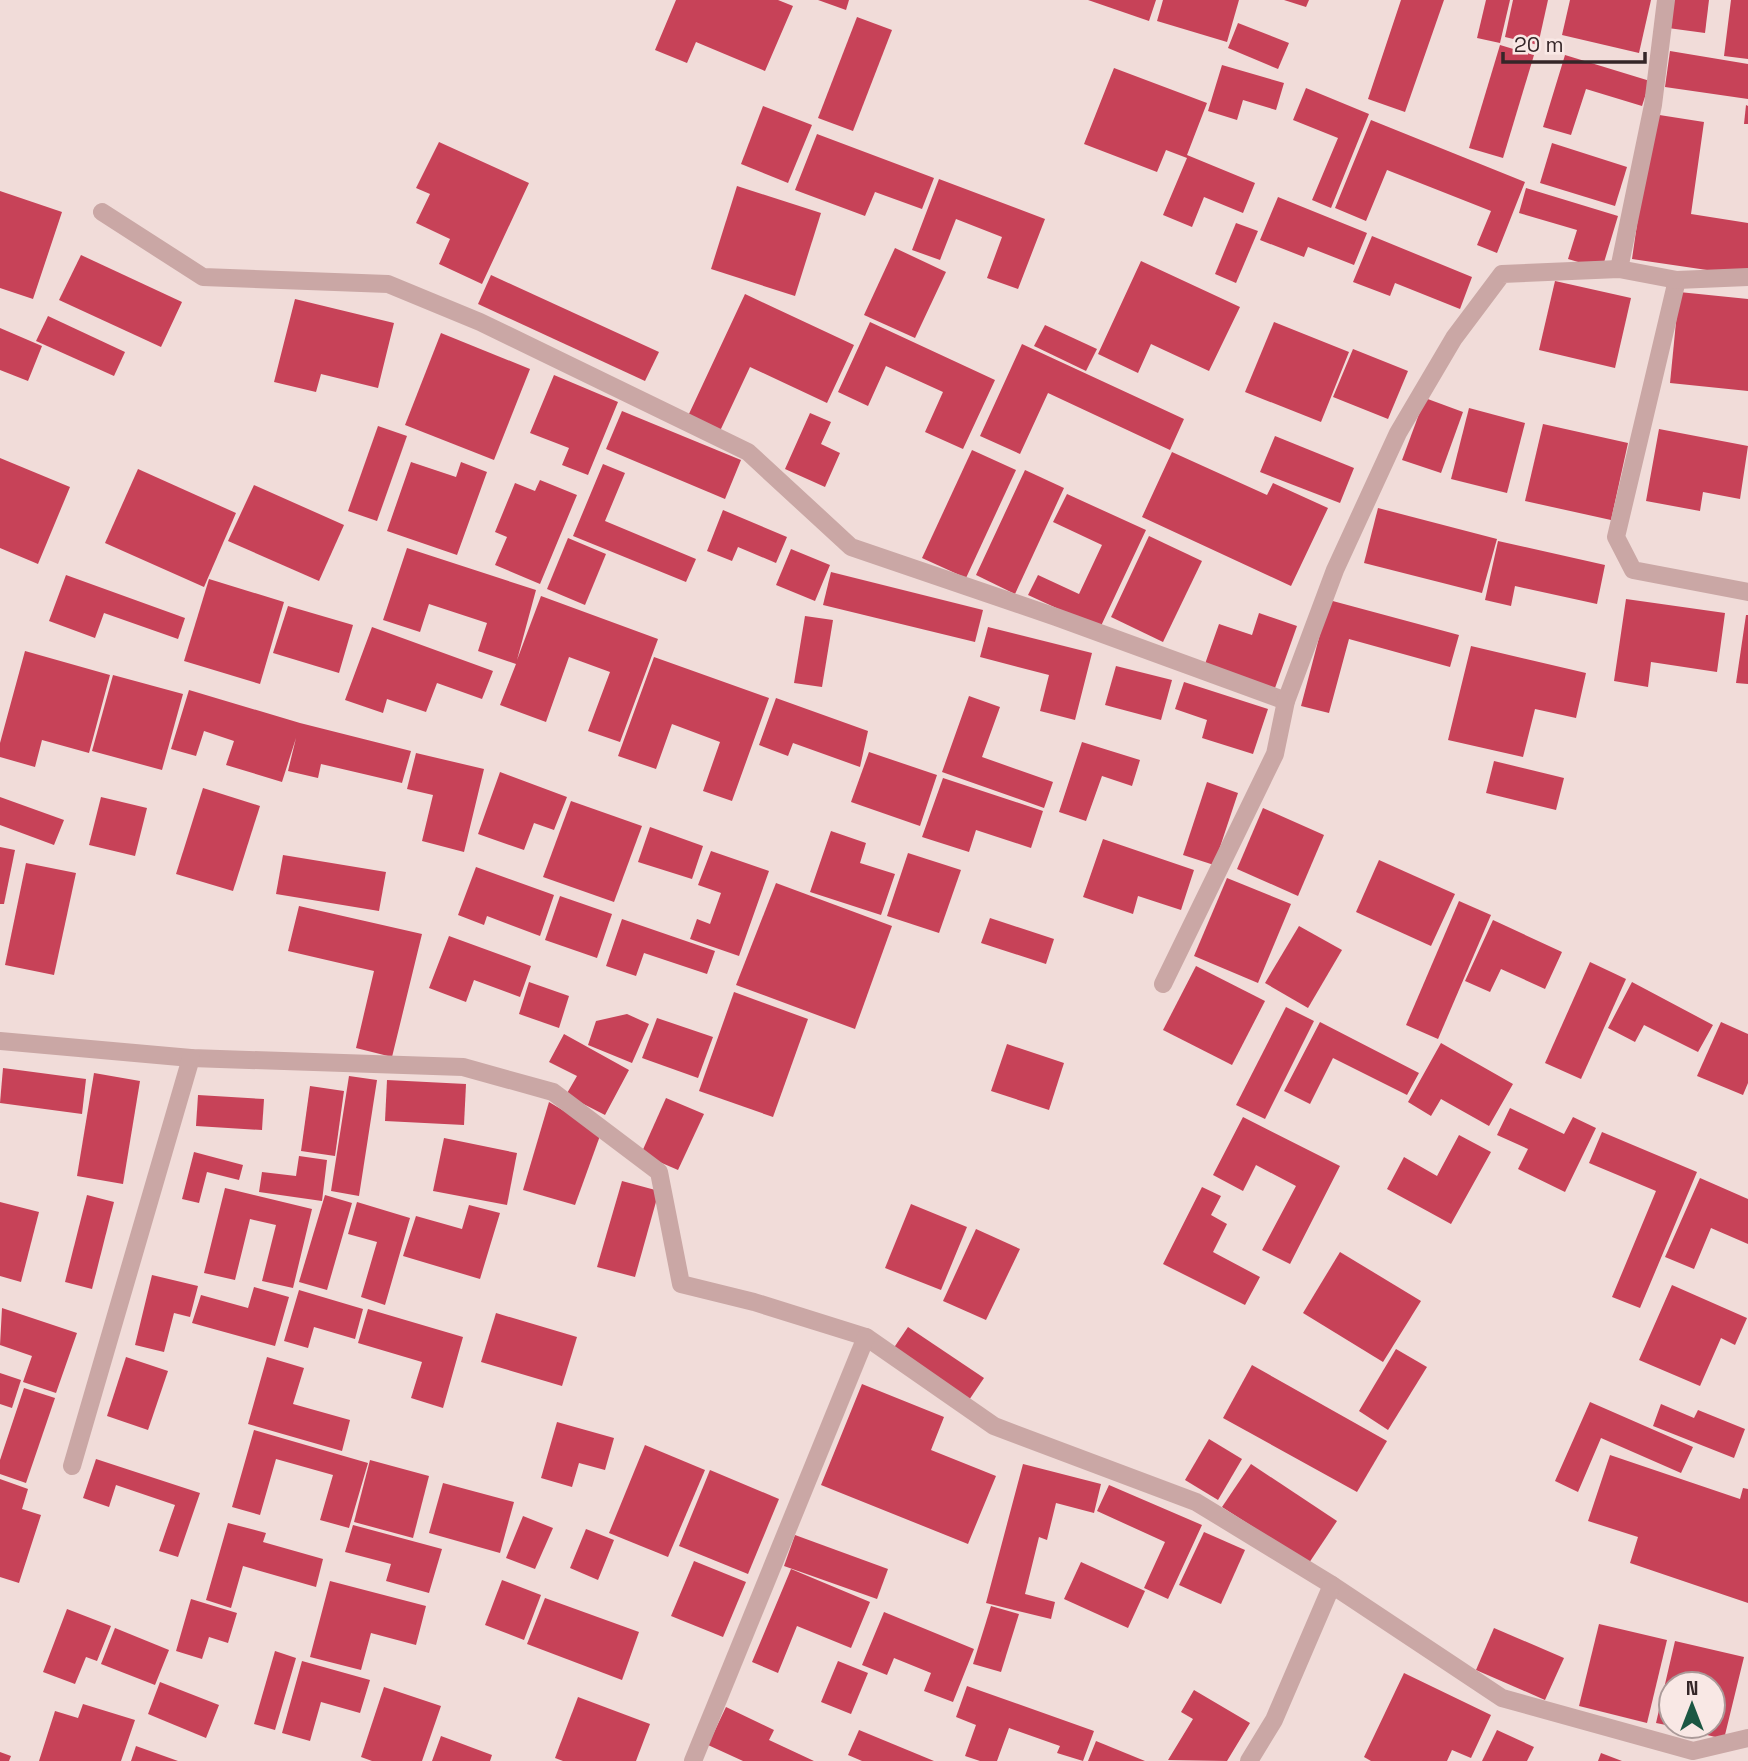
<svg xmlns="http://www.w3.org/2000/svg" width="1748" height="1761" font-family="'Space Grotesk',sans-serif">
<rect width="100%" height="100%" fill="#f1dcd9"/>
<g fill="#c74258">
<path d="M676,0H778L793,6L765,71L696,42L687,63L655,50Z"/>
<path d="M818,0H849L846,10Z"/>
<path d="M1088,0H1156L1149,21Z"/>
<path d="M1163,0H1239L1227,42L1157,21Z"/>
<path d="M1284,0H1309L1306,7Z"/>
<path d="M1401,0H1444L1405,112L1368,99Z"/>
<path d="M1486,0H1510L1500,43L1477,38Z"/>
<path d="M1513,0H1548L1538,45L1505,37Z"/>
<path d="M1570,0H1651L1639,53L1562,35Z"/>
<path d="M1672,0H1709L1705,33L1668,28Z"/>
<path d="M1731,0H1748V59L1724,56Z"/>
<path d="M857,17L892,30L853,131L818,118Z"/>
<path d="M1238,23L1289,43L1278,69L1228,48Z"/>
<path d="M1500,45L1534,55L1503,158L1469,148Z"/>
<path d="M1670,51L1748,64V99L1665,87Z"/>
<path d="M1565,55L1650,81L1642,106L1586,89L1571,135L1543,127Z"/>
<path d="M1222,65L1284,83L1276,110L1243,100L1237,120L1208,111Z"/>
<path d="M1114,68L1207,103L1187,155L1255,183L1243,213L1204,197L1192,227L1163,215L1187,158L1166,150L1157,172L1084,144Z"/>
<path d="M1306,88L1369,114L1331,208L1312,200L1338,138L1293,120Z"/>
<path d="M1746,105L1748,106V124H1744Z"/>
<path d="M763,106L812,125L788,183L741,164Z"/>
<path d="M1653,114L1704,122L1691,214L1748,223V276L1632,259Z"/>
<path d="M1371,120L1525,182L1497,253L1477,245L1491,211L1387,170L1366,221L1335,208Z"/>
<path d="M817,134L934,178L922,209L875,192L865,216L795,190Z"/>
<path d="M439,142L529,183L482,284L439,264L450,239L416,223L430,194L416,188Z"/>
<path d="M1552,143L1627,167L1615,206L1540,183Z"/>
<path d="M939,179L1045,219L1018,289L987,278L1002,237L956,219L940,260L912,250Z"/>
<path d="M737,186L821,213L795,296L711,269Z"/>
<path d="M1526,188L1618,216L1602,269L1568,259L1577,230L1519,213Z"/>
<path d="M0,191L62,212L33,299L0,288Z"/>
<path d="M1278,197L1367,233L1354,265L1308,247L1304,257L1260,240Z"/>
<path d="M1236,223L1258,231L1236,283L1215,274Z"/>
<path d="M1372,236L1472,277L1460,309L1395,283L1390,296L1353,282Z"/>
<path d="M895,248L946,272L915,338L864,315Z"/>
<path d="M81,255L182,302L161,347L59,300Z"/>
<path d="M1141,261L1240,307L1209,371L1151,344L1138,373L1098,354Z"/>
<path d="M491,275L659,352L645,381L478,304Z"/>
<path d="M1555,281L1631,298L1615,368L1539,350Z"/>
<path d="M1679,292L1748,299V391L1670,383Z"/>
<path d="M745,294L854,345L827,403L750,367L720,431L688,416Z"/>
<path d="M295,299L394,323L378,388L321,374L316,392L274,382Z"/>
<path d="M48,316L125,352L114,376L36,341Z"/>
<path d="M870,322L995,380L963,449L925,432L943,392L886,366L868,406L838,392Z"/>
<path d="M1274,322L1349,352L1321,422L1245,392Z"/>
<path d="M1045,325L1097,349L1086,371L1034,346Z"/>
<path d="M0,328L42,346L28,381L0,370Z"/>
<path d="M441,333L530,369L494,460L405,425Z"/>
<path d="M1022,344L1184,419L1170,450L1048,393L1020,454L980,436Z"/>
<path d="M1353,349L1408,371L1388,419L1333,397Z"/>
<path d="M554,375L618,402L588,475L562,465L569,448L530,433Z"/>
<path d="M1425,398L1463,412L1441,473L1402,460Z"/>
<path d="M1469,408L1525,423L1507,493L1451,479Z"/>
<path d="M622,411L741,460L725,499L606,449Z"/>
<path d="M810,413L831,422L821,444L840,453L825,487L785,469Z"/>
<path d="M1543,424L1628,443L1611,520L1525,501Z"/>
<path d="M378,426L407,436L377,521L348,511Z"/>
<path d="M1659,429L1748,446L1740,499L1703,492L1700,511L1646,501Z"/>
<path d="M1275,436L1354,468L1340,503L1260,472Z"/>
<path d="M972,450L1016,470L966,578L922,558Z"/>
<path d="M1172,452L1267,495L1273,483L1328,508L1291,586L1142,517Z"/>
<path d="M0,458L70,487L38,564L0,548Z"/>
<path d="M411,462L456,477L461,462L487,472L457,555L387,531Z"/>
<path d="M603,464L625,473L605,521L696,559L686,582L573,536Z"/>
<path d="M138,469L236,513L204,587L105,543Z"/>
<path d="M1025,470L1064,488L1015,594L976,575Z"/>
<path d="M540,480L577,495L540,584L495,565L507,537L495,532L515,483L535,491Z"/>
<path d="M254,485L344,525L319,581L228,541Z"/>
<path d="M1067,494L1146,530L1100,628L1028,595L1038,575L1079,594L1102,545L1053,522Z"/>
<path d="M1378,508L1497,539L1482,593L1364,563Z"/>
<path d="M723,510L787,537L776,563L738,547L732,561L707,551Z"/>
<path d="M1149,536L1202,561L1163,642L1111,617Z"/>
<path d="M568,538L606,554L585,605L547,589Z"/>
<path d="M1498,541L1605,565L1597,604L1515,586L1511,606L1485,600Z"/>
<path d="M407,548L536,590L517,660L541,596L658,639L620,742L588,731L610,672L569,657L546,722L500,705L516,664L478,651L487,623L429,604L420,632L383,620Z"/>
<path d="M791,549L830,565L815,601L776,585Z"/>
<path d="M831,572L983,610L975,642L823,605Z"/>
<path d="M66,575L185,618L178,639L104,613L95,638L49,621Z"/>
<path d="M209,579L284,602L260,684L184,661Z"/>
<path d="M1626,599L1725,613L1717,672L1651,662L1648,687L1614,681Z"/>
<path d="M1329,600L1459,635L1450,667L1349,639L1329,713L1301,706Z"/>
<path d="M288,606L353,625L339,673L273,653Z"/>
<path d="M1259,613L1297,626L1275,688L1205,664L1219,624L1252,635Z"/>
<path d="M1746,615H1748V684L1736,683Z"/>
<path d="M805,616L833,620L822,687L794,683Z"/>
<path d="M372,627L493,671L482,699L437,683L426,712L387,699L383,713L345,700Z"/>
<path d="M988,627L1092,653L1075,720L1040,711L1049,675L980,657Z"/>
<path d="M1471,646L1586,673L1576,718L1535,709L1523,757L1448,740Z"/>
<path d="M25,651L110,675L89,753L42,740L35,767L0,757V743Z"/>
<path d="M654,657L769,698L732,801L703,791L720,742L672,724L656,769L618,756Z"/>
<path d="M1116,666L1172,680L1161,720L1105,705Z"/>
<path d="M113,675L183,694L162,770L92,751Z"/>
<path d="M1184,682L1268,709L1253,754L1202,738L1207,720L1175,709Z"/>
<path d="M189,690L300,723L411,751L402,783L321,764L318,778L288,771L296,738L282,782L226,765L234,741L204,731L196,756L171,749Z"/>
<path d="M969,696L1000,707L982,757L1053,782L1044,808L942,772Z"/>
<path d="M776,698L868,731L860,767L793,743L788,756L759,745Z"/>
<path d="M1082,742L1140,760L1132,786L1102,776L1086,821L1059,812Z"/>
<path d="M869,752L937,775L920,826L851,802Z"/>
<path d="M416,753L484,769L464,852L422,841L433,795L407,789Z"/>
<path d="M1494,761L1564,778L1556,810L1486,793Z"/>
<path d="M500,772L567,797L554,830L534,823L524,850L478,834Z"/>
<path d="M943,778L1043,811L1031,848L976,830L969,852L922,837Z"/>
<path d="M1207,782L1238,793L1214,865L1183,855Z"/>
<path d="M203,788L260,806L233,891L176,874Z"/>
<path d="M0,797L64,820L54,845L0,825Z"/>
<path d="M101,797L147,808L135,856L89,845Z"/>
<path d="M571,801L642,826L614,902L543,877Z"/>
<path d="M1263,808L1324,835L1298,896L1237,869Z"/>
<path d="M650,827L703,846L692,879L638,862Z"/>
<path d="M831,831L866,843L860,863L895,874L881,915L810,892Z"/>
<path d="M1103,839L1194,870L1181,910L1138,896L1133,914L1083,897Z"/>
<path d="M0,847L15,850L4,904H0Z"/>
<path d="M711,851L769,871L739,956L690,939L697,919L710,924L721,893L698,885Z"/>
<path d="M908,853L961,870L939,933L887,916Z"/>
<path d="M283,855L386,872L379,911L276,894Z"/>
<path d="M1379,860L1455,894L1431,946L1356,912Z"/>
<path d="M26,863L76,873L54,975L5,965Z"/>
<path d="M476,867L554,895L540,936L487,916L484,925L458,915Z"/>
<path d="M1227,878L1291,904L1258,983L1194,956Z"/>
<path d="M776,883L892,926L855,1029L736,985Z"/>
<path d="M560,896L612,914L597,958L545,940Z"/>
<path d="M1459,901L1491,915L1438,1039L1406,1025Z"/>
<path d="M299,906L422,934L392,1057L356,1048L374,971L288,951Z"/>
<path d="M990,918L1054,939L1046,964L981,943Z"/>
<path d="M622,919L715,951L707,974L644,953L636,976L606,966Z"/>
<path d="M1493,920L1562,952L1545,989L1501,969L1490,992L1465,981Z"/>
<path d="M1299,926L1342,950L1308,1008L1265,983Z"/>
<path d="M449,936L531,966L520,997L474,980L466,1002L429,988Z"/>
<path d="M1590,962L1626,979L1581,1079L1545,1063Z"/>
<path d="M1196,966L1265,1001L1232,1065L1163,1030Z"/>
<path d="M529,982L569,996L559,1028L519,1014Z"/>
<path d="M1632,982L1713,1025L1698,1052L1644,1025L1635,1042L1608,1028Z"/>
<path d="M734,992L808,1019L773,1117L699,1091Z"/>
<path d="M1286,1007L1314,1021L1265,1119L1236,1105Z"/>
<path d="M627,1014L649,1024L632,1063L588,1045L596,1021Z"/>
<path d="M657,1018L713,1037L698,1078L642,1058Z"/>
<path d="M1320,1022L1419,1073L1407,1095L1333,1058L1310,1104L1284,1091Z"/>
<path d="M1721,1022L1748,1034V1083L1743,1095L1697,1076Z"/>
<path d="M564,1034L629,1070L605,1115L566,1095L577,1076L549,1062Z"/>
<path d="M1441,1043L1513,1084L1489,1126L1441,1099L1431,1116L1408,1102Z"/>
<path d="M1007,1044L1064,1063L1049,1110L991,1091Z"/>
<path d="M3,1068L86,1079L82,1114L0,1103Z"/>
<path d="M94,1073L140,1081L123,1184L77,1176Z"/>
<path d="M349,1076L377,1080L359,1196L331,1191Z"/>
<path d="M387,1080L466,1084L464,1125L385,1121Z"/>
<path d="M310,1086L344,1091L335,1156L301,1151Z"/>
<path d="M198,1095L264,1099L262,1130L196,1126Z"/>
<path d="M666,1098L704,1114L678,1170L641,1154Z"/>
<path d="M549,1102L601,1133L575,1205L523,1190Z"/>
<path d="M1510,1108L1564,1134L1573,1117L1596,1128L1565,1192L1518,1169L1528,1149L1497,1135Z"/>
<path d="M1243,1117L1340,1166L1290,1264L1262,1250L1296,1186L1256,1165L1243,1191L1213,1175Z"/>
<path d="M1602,1132L1697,1172L1640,1308L1612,1297L1656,1191L1589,1163Z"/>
<path d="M1459,1135L1491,1152L1451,1224L1387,1189L1404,1157L1437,1176Z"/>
<path d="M444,1138L517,1153L507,1205L433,1191Z"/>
<path d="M194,1152L243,1165L239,1180L207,1172L199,1203L182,1199Z"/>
<path d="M299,1156L327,1160L322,1201L259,1192L262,1172L296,1176Z"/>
<path d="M1700,1178L1748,1199V1244L1711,1228L1694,1269L1665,1257Z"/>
<path d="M622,1181L659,1191L635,1277L597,1267Z"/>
<path d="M1202,1187L1221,1196L1211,1215L1227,1224L1213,1252L1260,1277L1245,1305L1163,1264Z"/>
<path d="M225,1188L312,1209L293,1288L262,1281L276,1225L250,1219L235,1280L204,1273Z"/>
<path d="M87,1195L114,1202L92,1289L65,1282Z"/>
<path d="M325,1195L352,1203L327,1290L299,1282Z"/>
<path d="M0,1202L39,1212L21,1282L0,1276Z"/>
<path d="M357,1202L410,1218L385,1305L361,1297L377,1242L348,1234Z"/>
<path d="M911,1204L967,1227L941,1290L885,1268Z"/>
<path d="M469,1205L500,1213L480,1279L403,1256L416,1216L462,1229Z"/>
<path d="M976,1229L1020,1249L986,1320L943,1301Z"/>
<path d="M1340,1252L1421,1301L1383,1362L1303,1313Z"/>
<path d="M152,1275L198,1286L190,1317L174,1313L164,1352L135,1345Z"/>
<path d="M1672,1285L1747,1318L1735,1345L1721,1338L1700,1386L1639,1360Z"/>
<path d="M254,1287L289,1297L275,1346L192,1323L201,1295L248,1308Z"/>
<path d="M299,1290L363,1309L355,1339L314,1327L308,1348L284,1341Z"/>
<path d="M2,1308L77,1333L56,1393L23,1382L32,1356L0,1345Z"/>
<path d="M368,1309L463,1337L443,1408L411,1398L422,1362L358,1343Z"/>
<path d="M496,1313L577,1337L562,1386L481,1362Z"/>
<path d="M908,1327L984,1378L969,1400L893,1349Z"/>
<path d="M1396,1349L1427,1367L1388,1430L1359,1411Z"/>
<path d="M126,1357L168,1371L148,1430L107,1416Z"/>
<path d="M267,1357L304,1368L293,1404L350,1420L342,1451L248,1424Z"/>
<path d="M1252,1365L1387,1441L1357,1492L1223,1418Z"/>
<path d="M0,1373L21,1380L12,1408L0,1404Z"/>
<path d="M862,1384L944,1417L931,1450L996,1476L968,1544L821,1485Z"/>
<path d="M24,1388L55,1398L26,1483L0,1474V1460Z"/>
<path d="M1590,1402L1693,1447L1681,1473L1601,1438L1578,1492L1555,1481Z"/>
<path d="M1661,1404L1694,1418L1698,1410L1745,1429L1734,1458L1653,1426Z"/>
<path d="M557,1422L614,1438L605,1470L579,1463L572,1487L541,1478Z"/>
<path d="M254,1430L368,1463L349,1528L320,1520L333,1475L276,1459L260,1515L232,1507Z"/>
<path d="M1209,1439L1242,1459L1218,1500L1185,1480Z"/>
<path d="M645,1445L705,1470L668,1557L609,1533Z"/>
<path d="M1610,1455L1740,1499L1743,1488L1748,1489V1603L1630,1563L1638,1537L1588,1521Z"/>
<path d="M96,1459L200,1493L178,1557L159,1551L175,1505L116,1485L109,1507L83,1498Z"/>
<path d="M370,1460L429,1476L413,1538L354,1522Z"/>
<path d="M1023,1464L1101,1484L1094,1513L1056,1503L1047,1540L1039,1537L1025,1594L1055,1602L1051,1619L986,1603Z"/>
<path d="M1251,1464L1337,1521L1309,1563L1222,1507Z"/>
<path d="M710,1470L779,1499L748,1574L679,1546Z"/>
<path d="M0,1479L28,1489L22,1509L41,1515L19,1583L0,1577Z"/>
<path d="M443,1483L514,1502L500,1553L429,1533Z"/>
<path d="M1109,1485L1202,1525L1168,1599L1144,1588L1165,1542L1097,1511Z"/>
<path d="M523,1516L553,1528L535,1569L506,1558Z"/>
<path d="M228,1523L266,1533L263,1542L323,1559L316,1587L243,1566L231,1608L206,1600Z"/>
<path d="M353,1525L442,1549L429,1593L386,1581L391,1564L345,1552Z"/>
<path d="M586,1529L614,1540L598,1580L570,1568Z"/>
<path d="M1204,1532L1245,1550L1221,1604L1179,1585Z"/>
<path d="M795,1535L888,1569L877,1599L784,1566Z"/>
<path d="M694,1561L746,1582L723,1637L671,1616Z"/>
<path d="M1081,1562L1145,1591L1128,1628L1064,1599Z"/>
<path d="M791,1569L870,1602L851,1648L797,1626L778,1673L752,1662Z"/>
<path d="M502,1580L541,1595L524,1640L485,1625Z"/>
<path d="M330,1581L426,1606L416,1645L371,1633L361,1670L310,1657Z"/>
<path d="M545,1598L639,1632L622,1680L527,1644Z"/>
<path d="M191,1599L237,1613L228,1643L209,1637L202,1659L176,1651Z"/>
<path d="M991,1606L1019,1614L1001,1672L973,1664Z"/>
<path d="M67,1609L111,1626L97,1661L86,1657L75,1684L43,1672Z"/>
<path d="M884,1612L974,1649L953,1702L924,1691L931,1673L894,1658L887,1675L862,1665Z"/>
<path d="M1599,1624L1667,1640L1647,1723L1579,1706Z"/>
<path d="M115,1628L169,1650L155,1685L101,1664Z"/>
<path d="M1494,1628L1564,1658L1545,1700L1476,1670Z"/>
<path d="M1675,1641L1744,1657L1724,1739L1673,1727L1713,1726V1684H1671V1726L1656,1723Z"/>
<path d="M275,1651L296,1658L275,1730L254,1724Z"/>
<path d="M302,1661L370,1680L360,1713L321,1702L310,1741L282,1733Z"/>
<path d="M838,1661L868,1673L851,1714L821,1702Z"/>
<path d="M1404,1673L1491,1715L1471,1758L1452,1750L1447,1761H1371L1364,1757Z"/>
<path d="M160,1682L219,1705L206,1738L148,1714Z"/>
<path d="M967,1686L1094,1731L1083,1761L1057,1753L1060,1746L1009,1728L997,1761H980L965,1756L976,1725L956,1717Z"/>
<path d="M384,1687L441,1706L422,1761H372L361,1757Z"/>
<path d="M1194,1690L1250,1723L1227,1761L1168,1760L1193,1719L1181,1712Z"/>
<path d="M578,1697L650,1724L636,1761H563L555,1758Z"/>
<path d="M83,1704L135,1720L121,1761H39L55,1711L78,1718Z"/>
<path d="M726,1707L774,1730L769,1740L814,1761H743L708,1745Z"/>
<path d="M859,1730L934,1761H862L848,1755Z"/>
<path d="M1497,1730L1534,1747L1527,1761H1482Z"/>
<path d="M441,1736L492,1755L490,1761H432Z"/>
<path d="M1096,1741L1145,1761H1088Z"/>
<path d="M136,1746L178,1761H131Z"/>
<path d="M0,1752L11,1756L9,1761H0Z"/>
<path d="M1601,1753L1622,1761H1598Z"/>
</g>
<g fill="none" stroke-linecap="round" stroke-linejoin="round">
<g stroke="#caa7a5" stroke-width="18">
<path d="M102,212L203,277L388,284L480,322L748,452L851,547L1056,617L1286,701"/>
<path d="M1619,269L1653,105L1666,0"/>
<path d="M1677,280L1616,537L1633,570L1748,592"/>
<path d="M1163,984L1275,754L1286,701L1335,570L1398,433L1454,338L1502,274L1619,269L1677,280L1748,277"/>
<path d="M0,1041L191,1058L463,1067L553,1092L659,1172L681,1284L754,1302L866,1337L994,1426L1196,1502L1332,1585L1502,1698L1693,1751L1748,1738"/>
<path d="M72,1466L191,1058"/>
<path d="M693,1761L866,1337"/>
<path d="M1249,1761L1274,1720L1332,1585"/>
</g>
</g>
<g transform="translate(1692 1705)"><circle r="33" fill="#f9e8e5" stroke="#ab9a99" stroke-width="2"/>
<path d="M0-5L12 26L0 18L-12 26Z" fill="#1c5743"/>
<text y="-10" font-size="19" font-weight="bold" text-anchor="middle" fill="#352628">N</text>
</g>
<path d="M1503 52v10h142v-10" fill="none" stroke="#352628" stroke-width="3.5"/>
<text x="1514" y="52" font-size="21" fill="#352628" stroke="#f9e8e5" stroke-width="5" paint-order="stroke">20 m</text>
</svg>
